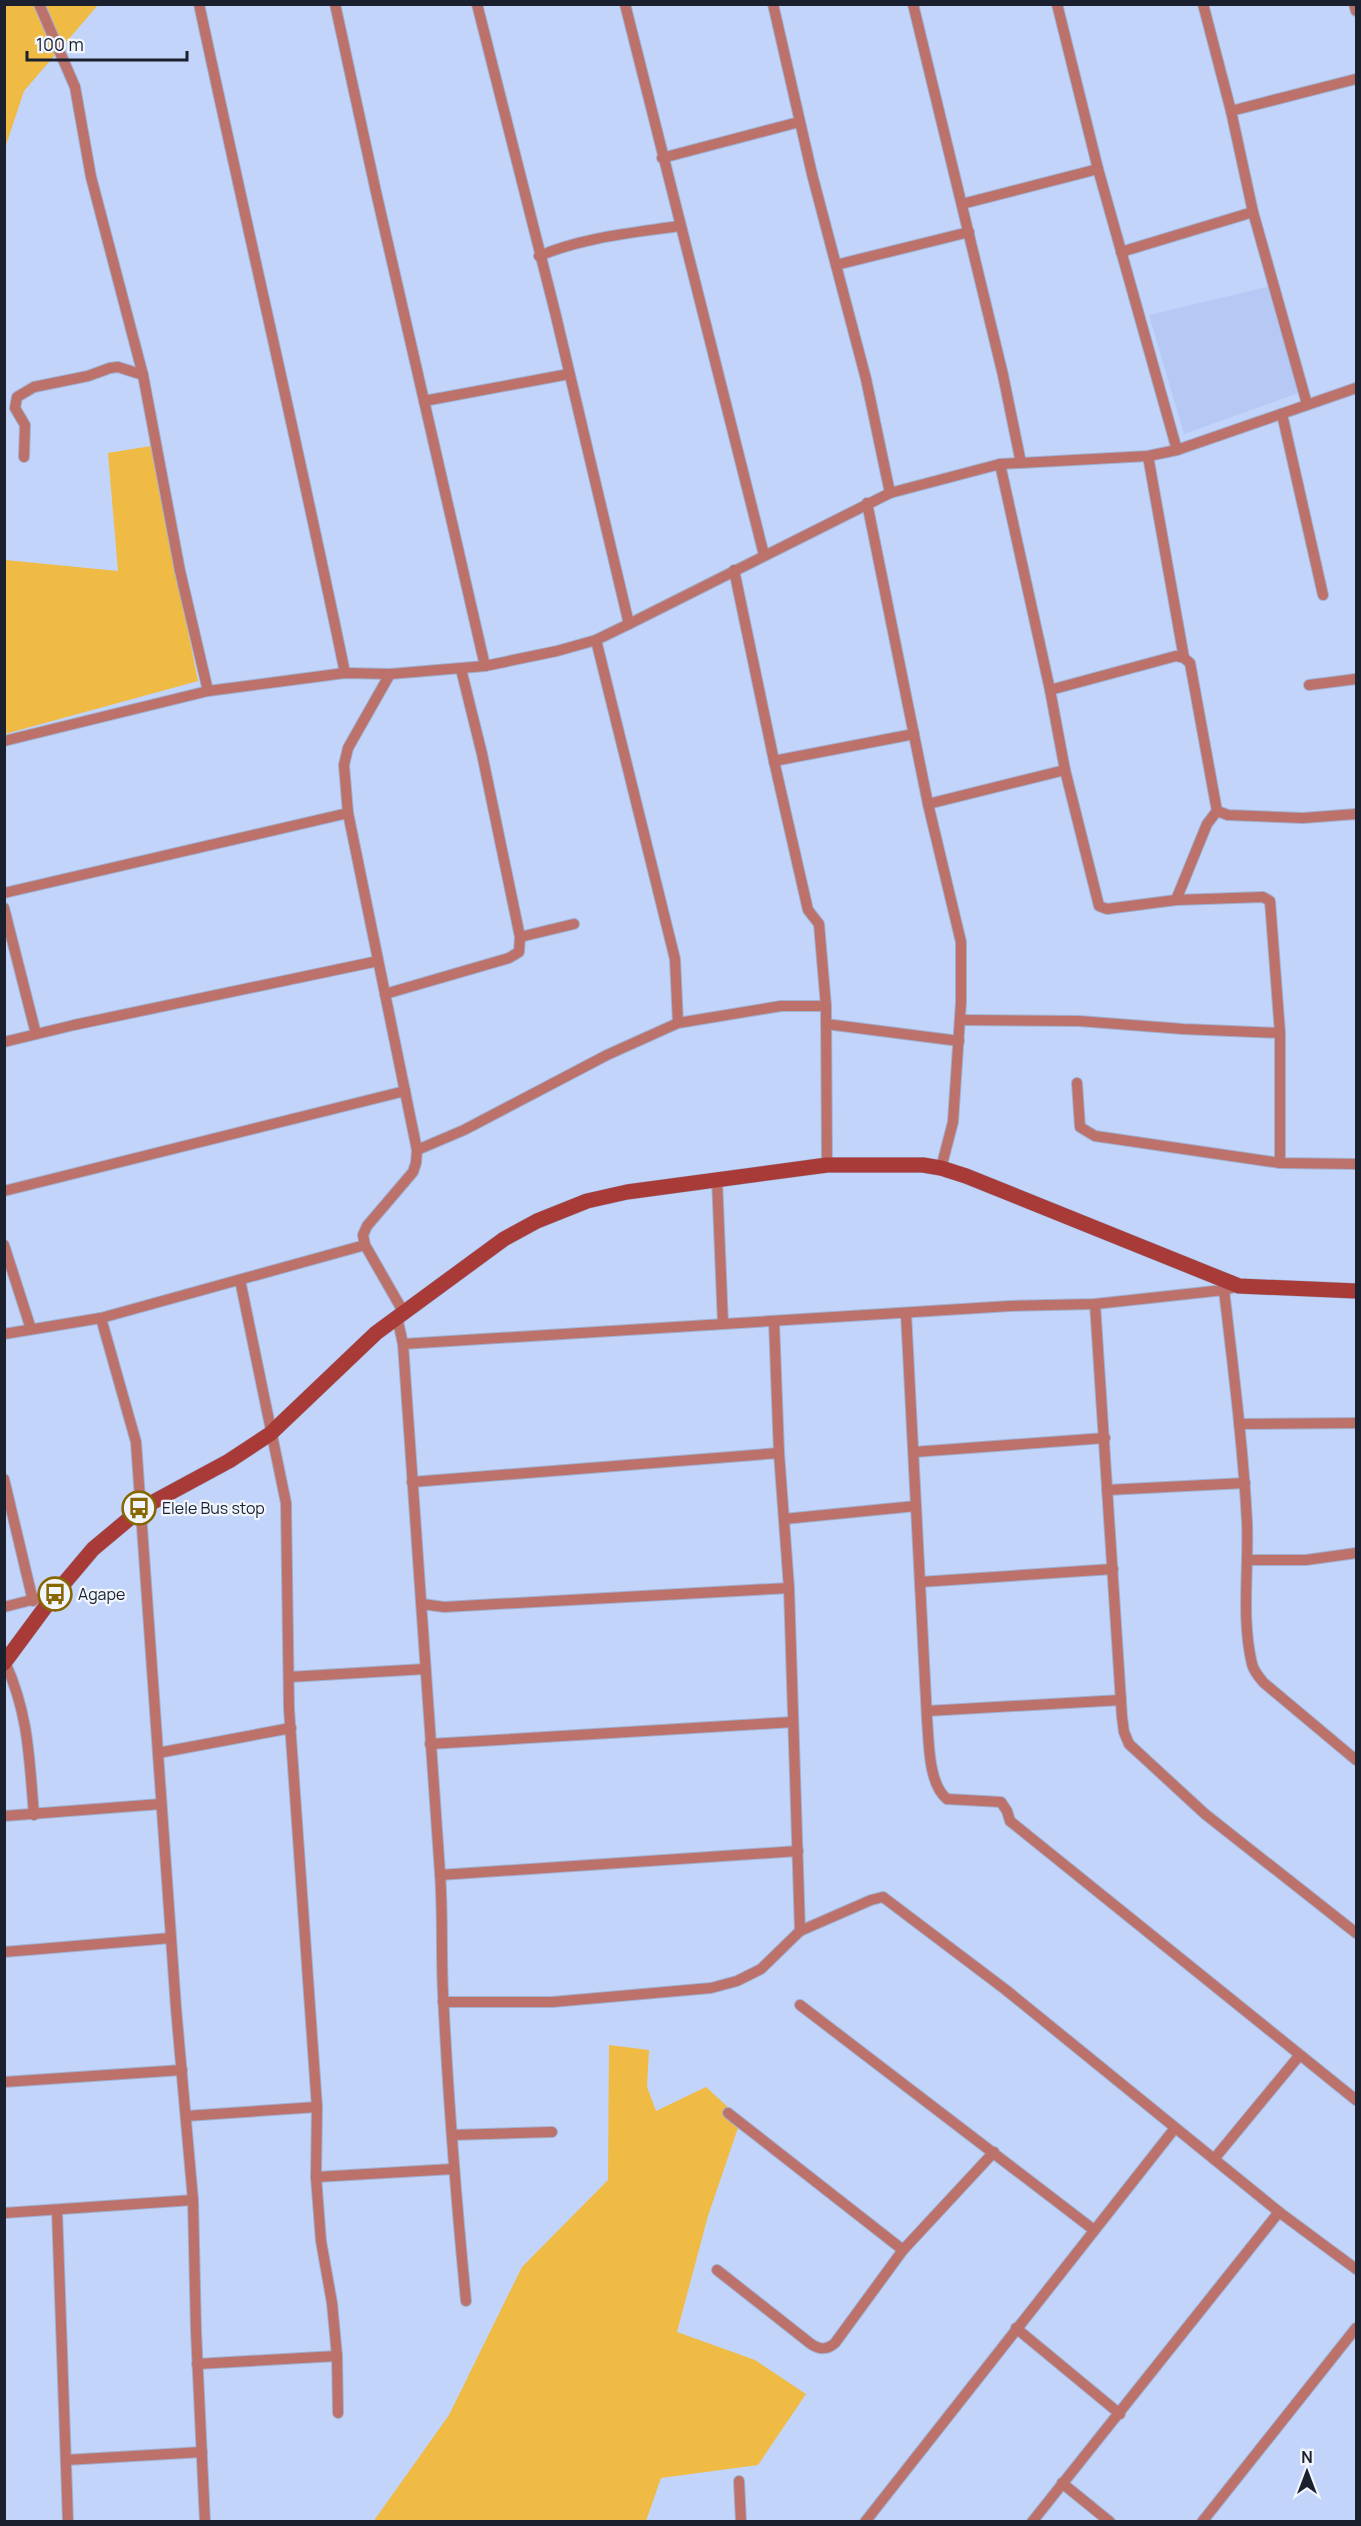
<svg xmlns="http://www.w3.org/2000/svg" width="1361" height="2526" font-family="Manrope,sans-serif">
<rect width="100%" height="100%" fill="#c2d4f9"/>
<path fill="#b5c9f4" d="M1275,285L1304,391L1184,434L1149,315Z"/>
<g fill="#efbb44">
<path d="M5,5H98L24,91L5,148Z"/>
<path d="M151,446L198,681L5,734V560L118,571L108,453Z"/>
<path d="M609,2045L649,2050L647,2087L656,2111L706,2087L741,2119L708,2216L677,2332L755,2360L806,2394L758,2465L661,2478L646,2521L373,2522L449,2415L522,2267L608,2180Z"/>
</g>
<g fill="none" stroke-linecap="round" stroke-linejoin="round">
<defs>
<g id="street">
<path d="M39,4L75,87L91,177L143,375L180,571L208,691"/>
<path d="M199,4C247,228 299,449 345,673"/>
<path d="M335,4L376,192L485,666"/>
<path d="M477,4L555,312L629,624"/>
<path d="M625,4L764,555"/>
<path d="M773,4L812,174L866,379L890,493"/>
<path d="M913,4L1003,375L1021,463"/>
<path d="M1057,4L1098,169L1177,450"/>
<path d="M1203,4L1231,111L1253,212L1307,404"/>
<path d="M1354,4L1356,11"/>
<path d="M1231,111L1356,79"/>
<path d="M662,158L799,122"/>
<path d="M962,204L1098,169"/>
<path d="M1121,252L1253,212"/>
<path d="M539,256C584,237 632,233 679,226"/>
<path d="M836,265L969,232"/>
<path d="M424,401L569,374"/>
<path d="M1282,414L1323,595"/>
<path d="M1148,456L1184,658"/>
<path d="M24,457L25,425L15,408L17,397L34,387L88,376L110,368L118,367L143,375"/>
<path d="M1000,464L1050,690L1065,770L1099,906L1107,909L1176,900L1263,897L1270,901L1280,1033V1163"/>
<path d="M867,503L928,804L961,942V1002L953,1122L941,1168"/>
<path d="M734,570L774,761L808,910L819,924L826,1006L827,1165"/>
<path d="M596,640L675,959L678,1023"/>
<path d="M390,674L348,748L344,765L348,813L417,1150L416,1163L413,1172L367,1226L363,1235L365,1245L404,1313"/>
<path d="M1309,685L1356,679"/>
<path d="M1050,690L1176,656L1184,658L1190,663L1217,811L1228,815L1303,818L1356,814"/>
<path d="M4,741L208,691L345,673L390,674L485,666L557,651L596,640L629,624L890,493L1000,464L1148,456L1177,450L1356,388"/>
<path d="M774,761L914,734"/>
<path d="M928,804L1065,770"/>
<path d="M4,893L348,813"/>
<path d="M1176,900L1207,824L1217,811"/>
<path d="M4,908L36,1034"/>
<path d="M520,937L574,924"/>
<path d="M385,994L509,958L519,952L520,937L482,754L461,669"/>
<path d="M960,1020L1079,1021L1183,1029L1280,1033"/>
<path d="M826,1024L959,1041"/>
<path d="M4,1042L74,1025L378,961"/>
<path d="M1077,1083L1080,1127L1095,1136L1280,1163L1356,1164"/>
<path d="M417,1150L464,1130L607,1055L678,1023L781,1006H826"/>
<path d="M717,1179L723,1324"/>
<path d="M4,1191L405,1091"/>
<path d="M4,1245L31,1329"/>
<path d="M240,1280L286,1503L289,1709L317,2107L316,2177L321,2241L332,2303L337,2356L338,2413"/>
<path d="M1224,1290C1233,1367 1243,1445 1247,1522C1249,1569 1241,1618 1252,1664C1254,1672 1259,1677 1264,1683L1356,1760"/>
<path d="M1095,1304L1122,1717L1124,1732L1129,1744L1205,1814L1356,1933"/>
<path d="M906,1313L927,1719C929,1741 928,1784 947,1799L1001,1802L1007,1811L1010,1821L1356,2100"/>
<path d="M397,1317L403,1344C414,1520 429,1696 440,1873C443,1913 441,1953 443,1993C448,2096 456,2198 466,2301"/>
<path d="M101,1318L136,1442L176,2008L193,2200L196,2331L205,2522"/>
<path d="M774,1321L779,1453L789,1588L800,1931"/>
<path d="M4,1334L101,1318L365,1245"/>
<path d="M403,1344L1010,1306L1095,1304L1224,1290L1239,1286"/>
<path d="M1239,1424L1356,1423"/>
<path d="M914,1452L1105,1438"/>
<path d="M4,1479L33,1601"/>
<path d="M412,1482L779,1453"/>
<path d="M1107,1490L1245,1483"/>
<path d="M784,1519L916,1506"/>
<path d="M1248,1560H1306L1356,1553"/>
<path d="M920,1582L1113,1569"/>
<path d="M422,1604L444,1607L789,1588"/>
<path d="M4,1607L55,1594"/>
<path d="M5,1662C29,1715 29,1758 34,1815"/>
<path d="M289,1677L425,1669"/>
<path d="M927,1711L1121,1700"/>
<path d="M430,1744L793,1722"/>
<path d="M158,1753L291,1728"/>
<path d="M4,1816L161,1804"/>
<path d="M440,1875L798,1851"/>
<path d="M4,1952L171,1938"/>
<path d="M443,2002H552L711,1988L737,1981L761,1969L800,1931L871,1900L883,1897L1006,1990L1279,2212L1356,2269"/>
<path d="M800,2005L1094,2230"/>
<path d="M4,2082L182,2070"/>
<path d="M728,2113L903,2250"/>
<path d="M186,2116L317,2107"/>
<path d="M452,2135L552,2132"/>
<path d="M1214,2159L1299,2056"/>
<path d="M316,2177L453,2169"/>
<path d="M57,2210L68,2522"/>
<path d="M4,2213L193,2200"/>
<path d="M717,2270L811,2344C820,2350 827,2350 835,2343L903,2250L994,2152"/>
<path d="M1016,2328L1120,2414"/>
<path d="M197,2364L337,2356"/>
<path d="M66,2460L202,2452"/>
<path d="M739,2481L741,2522"/>
<path d="M1062,2483L1110,2522"/>
<path d="M865,2522L1175,2128"/>
<path d="M1032,2522L1279,2212"/>
<path d="M1202,2522L1356,2328"/>
</g>
<path id="secondary" d="M4,1663L55,1594L93,1549L142,1508L229,1461L270,1434L376,1333L504,1239L537,1221L587,1201L627,1192L827,1165H923L941,1168L966,1176L1239,1286L1356,1291"/>
</defs>
<use href="#street" stroke="#a0b0d0" stroke-width="12"/>
<use href="#secondary" stroke="#a0b0d0" stroke-width="16"/>
<use href="#street" stroke="#bc716b" stroke-width="10"/>
<use href="#secondary" stroke="#a83a38" stroke-width="15"/>
</g>
<defs>
<symbol id="bus-ring" viewBox="-11 -11 22 22"><circle r="9.5" fill="#f1f5fd" stroke="#886602" stroke-width="1.5"/><path d="M-5-6H5V4H4V6H2V4H-2V6H-4V4H-5ZM-3.5-4V0h7V-4ZM-3.5 1.2v1.5H-2V1.2ZM2 1.2v1.5H3.5V1.2Z" fill="#886602"/></symbol>
</defs>
<g fill-rule="evenodd">
<use href="#bus-ring" x="120" y="1489" width="38" height="38"/>
<use href="#bus-ring" x="36" y="1575" width="38" height="38"/>
</g>
<g text-anchor="middle" dominant-baseline="central" stroke-width="4.5" stroke-linejoin="round" paint-order="stroke">
<g font-size="16" fill="#1a202e" stroke="#f1f5fd" text-anchor="start">
<text x="162" y="1508">Elele Bus stop</text>
<text x="78" y="1594">Agape</text>
</g>
</g>
<rect width="1361" height="2526" fill="none" stroke="#1a202e" stroke-width="12"/>
<g transform="translate(1307 2472)" stroke="#f1f5fd" stroke-width="4.5" paint-order="stroke">
<path d="M0-4.5L10 22L0 15L-10 22Z" fill="#1a202e"/>
<text y="-9" font-size="16" font-weight="bold" text-anchor="middle" fill="#1a202e">N</text>
</g>
<path d="M27 51v9h160v-9" fill="none" stroke="#1a202e" stroke-width="3"/>
<text x="36" y="51" font-size="18" fill="#1a202e" stroke="#f1f5fd" stroke-width="4.5" paint-order="stroke">100 m</text>
</svg>
